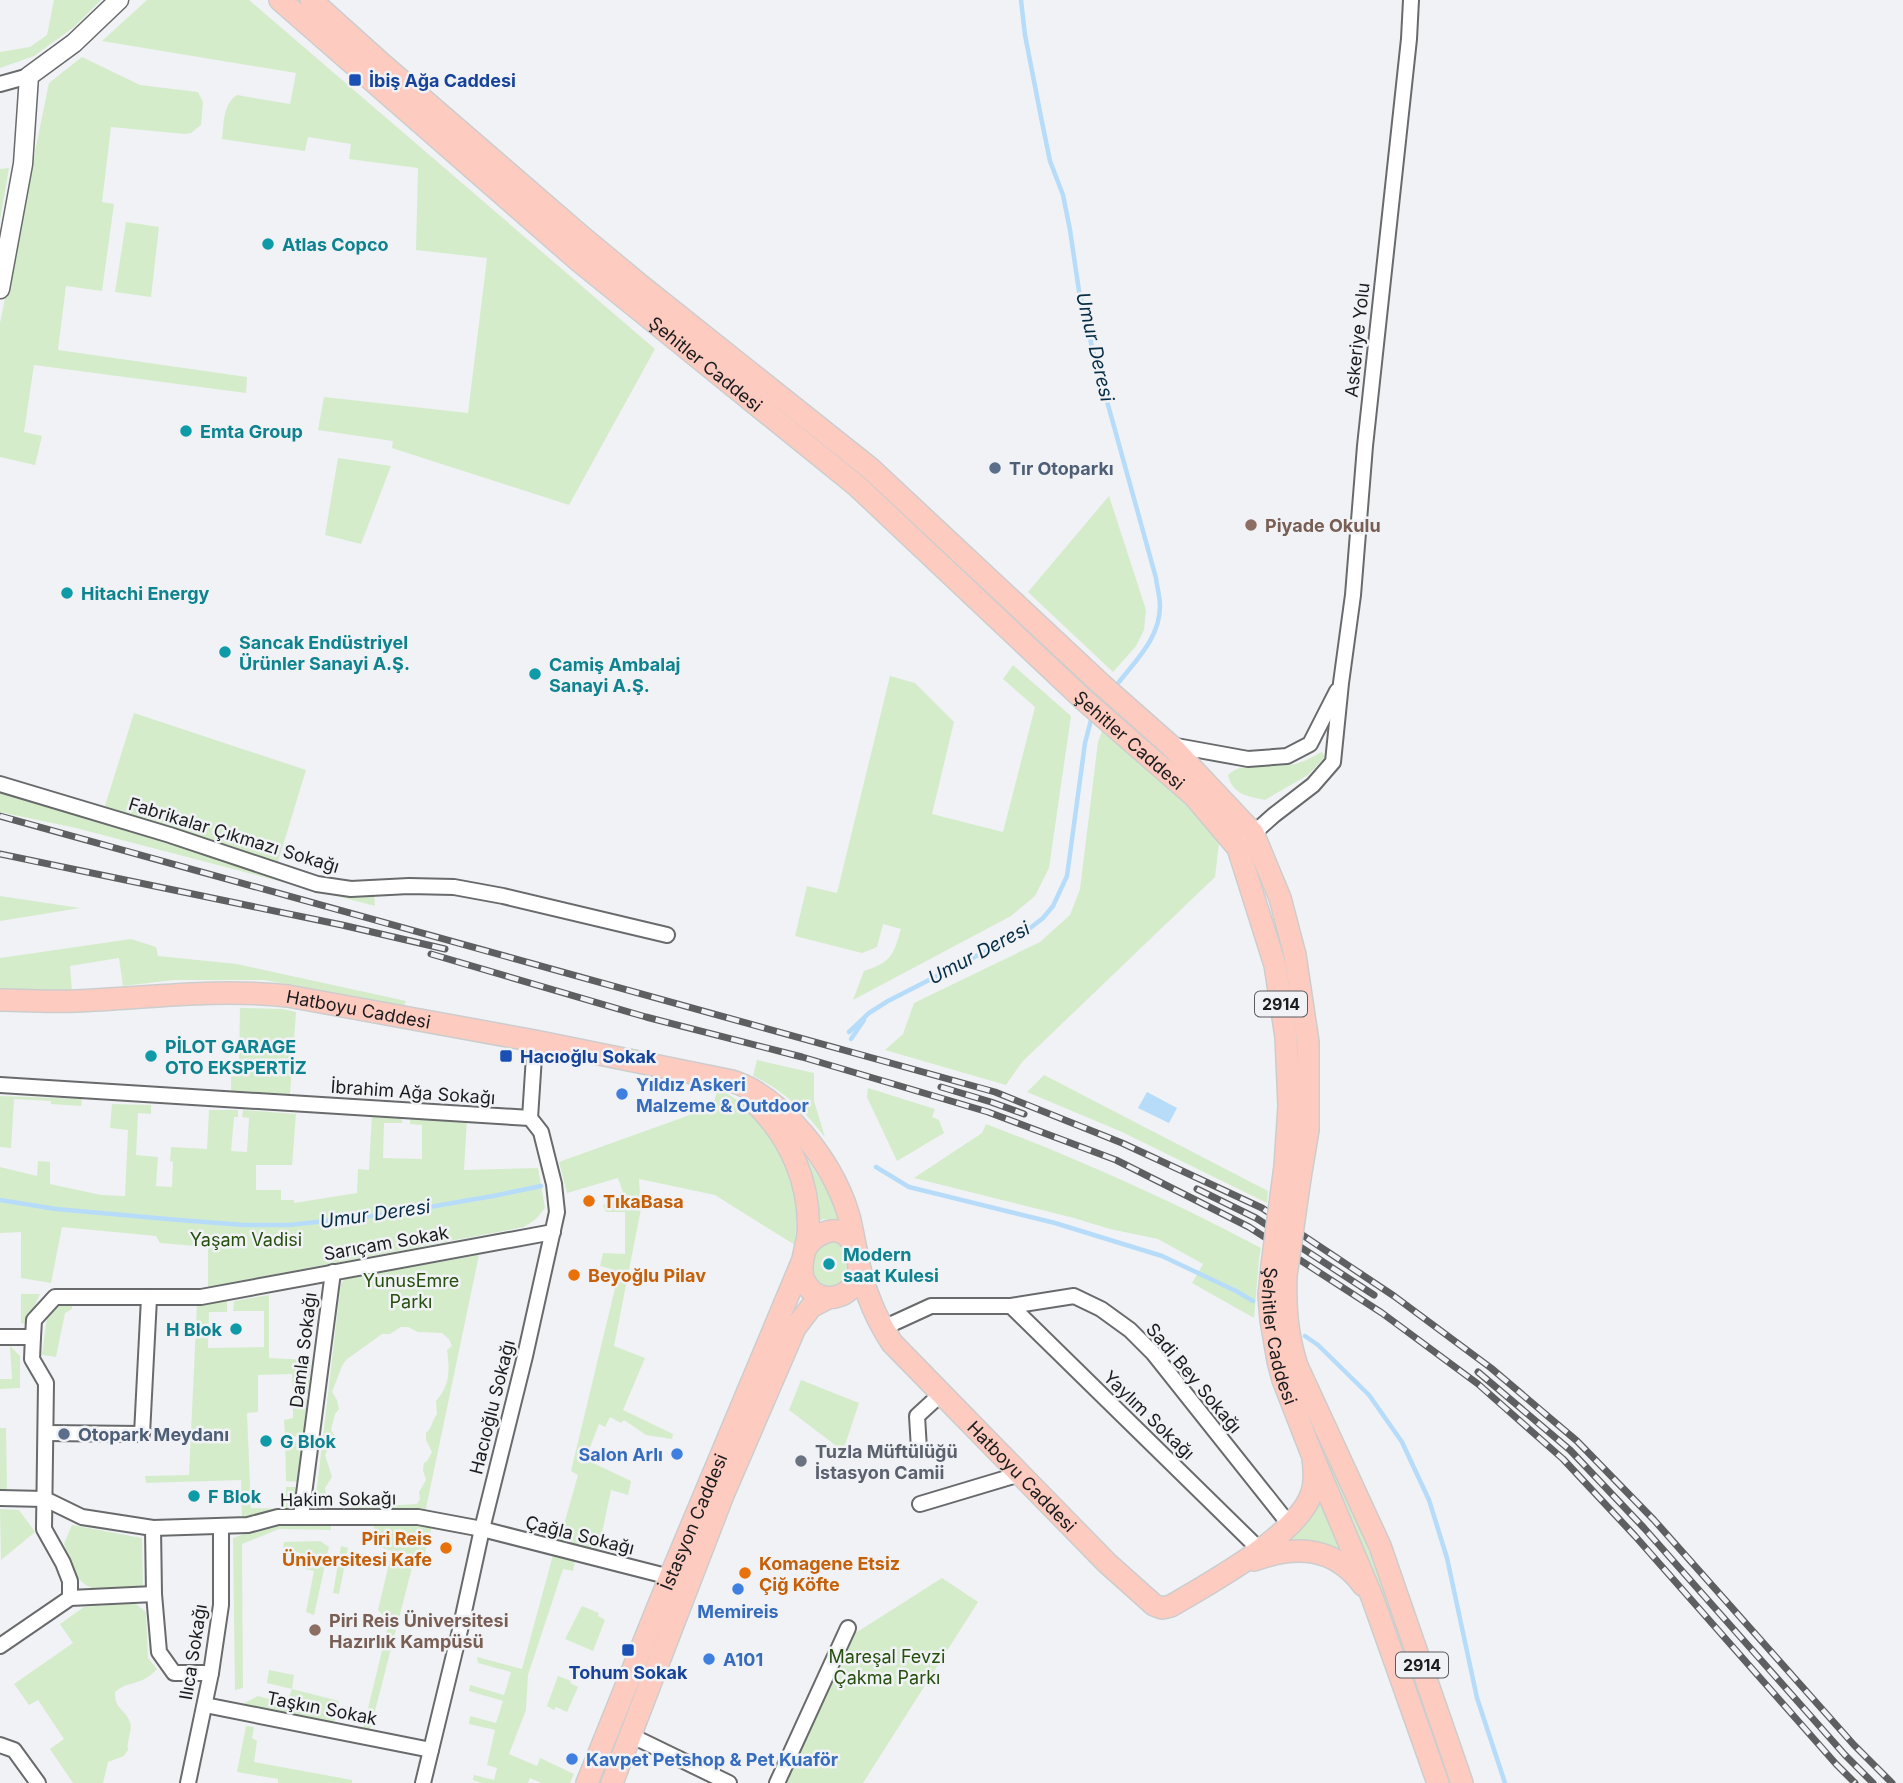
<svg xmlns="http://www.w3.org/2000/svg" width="1903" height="1783" font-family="Inter,sans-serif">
<rect width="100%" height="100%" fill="#f0f2f5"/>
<g fill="#d5eccb">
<path d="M54,0H101L74,27L34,56L0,68V52L30,47L47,35Z"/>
<path d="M147,0H249L655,349L569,505L392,448L393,441L318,430L324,397L468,413L487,258L416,250L418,168L349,159L351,144L308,137L305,151L222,139C224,123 223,104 237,95L290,104L296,73L102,41Z"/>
<path d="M82,57L140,85L198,92L203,102L201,125L191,133L185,134L111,127L102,202L114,204L102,291L66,286L58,350L247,377L246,393L34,365L24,432L42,436L35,465L0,457V323L49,83Z"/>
<path d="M9,168L0,220V169Z"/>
<path d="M126,222L159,227L151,297L115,292Z"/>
<path d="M338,458L391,466L361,544L325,535Z"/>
<path d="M1109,496L1146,610L1144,630L1136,646L1113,672L1028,592Z"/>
<path d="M1013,665L1071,716L1049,868L1035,896L1011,916L853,1000L864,971C892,962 893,955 901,929L883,924L877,947L862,953L795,936L807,886L837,893L890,676L915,683L954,722L932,814L1003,832L1035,707L1003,679Z"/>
<path d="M134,713L306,770L277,865L104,809Z"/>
<path d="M1104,726L1178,794L1219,843L1215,877L1022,1062L1006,1085L885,1050L903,1034L914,1003L1040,942L1070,915L1080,889L1098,742Z"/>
<path d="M1322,752L1325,757L1308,775L1265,800C1247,796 1233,795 1228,775C1242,760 1275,769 1295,764C1304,762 1314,756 1322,752Z"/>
<path d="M0,793L374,894L375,906L76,828L0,812Z"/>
<path d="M0,896L80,908L0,921Z"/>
<path d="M131,939L156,947L158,956L237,964L406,1001L404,1006L264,980H174L123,986L119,958L70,966L72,992L0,989V958Z"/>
<path d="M240,1008L283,1009L296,1012L290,1094L231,1093V1066H239Z"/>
<path d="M757,1060L814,1073V1101L825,1137C804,1111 784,1090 753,1076Z"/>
<path d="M1044,1075L1268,1191L1267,1203L1122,1132L1027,1092Z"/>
<path d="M868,1088L935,1109L932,1117L939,1120L944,1133L897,1161L867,1097Z"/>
<path d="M718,1089C728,1094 737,1099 746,1107C769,1128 790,1164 795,1196C797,1212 796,1229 795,1245L715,1195L639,1179L641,1209L614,1346L645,1358L623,1410L673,1434L672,1439L646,1435L624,1420L621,1423L610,1417L605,1427L599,1424L589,1450L595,1453L591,1462L631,1481L628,1495L611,1490L598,1552L559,1542L578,1475L571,1471L617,1280L608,1279L611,1269L600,1266L603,1253L625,1254V1212H606L603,1205L625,1198L618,1178L567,1193L559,1162L712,1107Z"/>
<path d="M0,1096L82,1099L81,1106L51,1104V1101L14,1099L11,1148L0,1147Z"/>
<path d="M112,1104L151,1105V1114L138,1113L136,1155L158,1157L156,1186L172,1187L173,1162L170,1161L171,1147L207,1149L209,1110H238V1117H234L231,1151L247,1152L249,1118L242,1117L243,1110L296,1114L292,1165H256V1190H281V1200H294V1203L357,1193L358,1169L369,1170L372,1114L402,1115V1123H384L383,1158L422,1159V1125L410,1124V1116L467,1119L464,1170L538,1168L545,1208L536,1219L524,1227L208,1287V1247L160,1243L156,1236L62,1227L51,1283L21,1278V1232L0,1233V1167L37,1176L38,1161L50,1162V1184L101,1195L125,1196L128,1130L110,1128Z"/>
<path d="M986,1124C1081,1160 1172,1201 1261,1248L1259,1259L1254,1318L1192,1283L1203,1264L1158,1239L1110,1229L1074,1218L914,1178L982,1133Z"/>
<path d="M800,1148L827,1190L838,1219H825L818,1221C818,1195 812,1171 800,1148Z"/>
<path d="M839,1241C845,1250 848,1255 847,1266C844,1304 800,1281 814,1255C816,1250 820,1246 824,1242Z"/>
<path d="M479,1255L425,1513H350L353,1504L361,1502L372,1505L385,1503L399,1505L417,1504L420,1499L419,1492L426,1480L423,1470L424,1463L427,1461L432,1452L426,1440V1433C432,1428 432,1421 437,1414L436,1401C450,1385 450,1370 447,1350L452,1346L449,1339L442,1333L418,1332L408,1327H401L390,1334H382L346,1360L342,1366L332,1392L337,1400L339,1409L335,1414L331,1430L335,1436L325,1455L332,1477L325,1488L327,1499C333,1503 333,1507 332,1514L314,1513L341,1283L345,1279Z"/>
<path d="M21,1294H40L26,1324L21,1323Z"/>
<path d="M269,1295V1358L311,1360L308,1394L293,1395L292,1374L258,1375V1412L247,1413L251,1508L286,1509V1487H298L296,1510L242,1518L241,1480L146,1483L145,1476L189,1475L197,1305L227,1301V1312H209L208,1348L264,1347V1311H233L234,1301Z"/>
<path d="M60,1305H72V1309L65,1313L56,1357L42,1355L47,1317Z"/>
<path d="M10,1346L20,1356V1388L0,1389V1379H12Z"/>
<path d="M801,1380L859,1403L843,1451L789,1410Z"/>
<path d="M307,1399L304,1436L285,1437L284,1420L293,1418V1401Z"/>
<path d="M1306,1408L1362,1532L1453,1783H1446L1357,1535L1301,1410Z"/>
<path d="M0,1428H6L7,1491H0Z"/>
<path d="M303,1441L299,1482L286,1481L285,1442Z"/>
<path d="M1320,1493L1344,1554L1269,1551C1295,1535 1311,1524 1320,1493Z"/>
<path d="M0,1509L19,1510L35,1532L1,1560Z"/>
<path d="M410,1521L432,1526L423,1561L414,1560L370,1730L363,1729L389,1622L378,1610L392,1551L373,1545L374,1522Z"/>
<path d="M277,1522H331V1530L279,1529L242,1544L243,1688L235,1690L233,1538Z"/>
<path d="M72,1525L142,1538L143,1587C91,1590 81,1599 64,1544Z"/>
<path d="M320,1541L329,1547L314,1615L306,1612L314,1571L305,1569L309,1555L283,1549L284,1542Z"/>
<path d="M341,1546L348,1548L339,1594L333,1593Z"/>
<path d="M553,1555L575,1561L573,1571L563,1569L528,1675L526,1710L509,1754L537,1766L540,1758L574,1774L570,1783H541L530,1778L528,1783H482L473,1780L474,1775L494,1780L497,1768L487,1765L495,1730L469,1724L470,1716L496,1723L503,1701L469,1691L470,1685L504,1695L511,1672L478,1663L477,1657L522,1669Z"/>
<path d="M942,1578L978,1602L863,1783H785L854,1634Z"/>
<path d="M135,1603L146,1612L148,1658L157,1669C151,1675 145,1680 137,1682C128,1685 123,1685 115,1692C115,1711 125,1708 130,1722C133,1732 126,1740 128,1750L124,1756L108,1762L103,1783H73L50,1749L64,1739L38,1700L29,1705L14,1684L73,1643L60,1624L84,1607Z"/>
<path d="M582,1606L599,1613L598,1616L605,1620L593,1651L565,1639Z"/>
<path d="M269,1670L294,1675L292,1689L339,1701L334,1723L241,1705L258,1696L287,1704L292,1689L267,1683Z"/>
<path d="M558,1676L571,1681L570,1683L578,1687L567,1712L556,1707L554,1710L547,1706Z"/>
<path d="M246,1726L254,1727L252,1738L257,1741L254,1762L352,1780V1783H278V1779L237,1772Z"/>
</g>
<path fill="#b6dcfa" d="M1147,1092L1177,1108L1169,1123L1138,1108Z"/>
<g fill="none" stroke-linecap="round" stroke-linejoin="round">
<g stroke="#b6dcfa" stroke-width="4.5">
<path d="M1021,0L1025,35L1041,117L1050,161L1063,195L1070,230L1079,291L1092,347L1156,578C1157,587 1160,597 1160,606C1160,637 1137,659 1119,682"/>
<path d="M849,1032L869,1013L888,1001L1029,929L1043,918L1053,906L1067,876L1085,743L1091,720"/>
<path d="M851,1039L864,1020"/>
<path d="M876,1167L909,1187L1055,1223L1162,1256L1236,1291L1253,1301"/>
<path d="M0,1200L56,1209L179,1220L244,1225H289L389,1214L493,1196L541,1186"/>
<path d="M1305,1336L1318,1345L1369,1395L1402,1442L1429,1500L1447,1558L1477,1698L1505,1783"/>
</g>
<defs>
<g id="minor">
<path d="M0,84L29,76"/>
<path d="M1171,745L1248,759L1287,756L1310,744L1337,691"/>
<path d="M0,784L170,835L317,884L351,889L409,886L454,887L503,896L667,935"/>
<path d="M1247,839L1274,815L1313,785L1333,762L1341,683L1353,595L1365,446L1409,39L1411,0"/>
<path d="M0,1085L530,1118"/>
<path d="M1011,1306L1260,1550"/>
<path d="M883,1328L931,1306H1011L1074,1296L1101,1309L1130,1330L1153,1353L1289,1524"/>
<path d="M0,1337H33L34,1320L55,1297H201L553,1232"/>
<path d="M33,1337L32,1359L46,1383L44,1529L63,1563L70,1581V1598"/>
<path d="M46,1433L142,1434L149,1298"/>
<path d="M919,1449L917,1416L941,1394"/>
<path d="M0,1498L45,1499L82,1517L153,1528L248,1525L278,1517H418L482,1529L670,1577"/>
<path d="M920,1504L1020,1474"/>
<path d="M301,1517L333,1272"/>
<path d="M153,1528L154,1594L159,1652L174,1673H211"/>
<path d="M0,1646L70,1598L154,1594"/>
<path d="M205,1705L431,1750"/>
<path d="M630,1735L729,1783"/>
<path d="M0,1745L14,1750L38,1783"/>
<path d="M188,1783L211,1673L221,1605V1526"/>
<path d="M423,1783L460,1630L482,1529L525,1356L557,1212L554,1184L541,1132L530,1118L535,1041"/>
<path d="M777,1783L848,1628"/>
</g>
<path id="tertiary" d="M0,289L23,164L29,76L74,43L119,0"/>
<g id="primary">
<path id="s1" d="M280,0L579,261L857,486L1084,700L1194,796L1238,848L1275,965L1286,1037L1289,1106L1285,1166"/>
<path d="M311,0L382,64L581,236L640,285L871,469L1101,684L1170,745L1253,833L1280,898L1295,955L1308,1042V1130L1300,1178"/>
<path id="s2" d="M0,1000C25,1000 51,1002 76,1001C149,998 214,988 288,996L535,1041L732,1081C784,1098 832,1162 848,1213C852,1226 854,1241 857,1255C863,1287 874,1316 892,1343L1107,1563L1154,1605L1162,1608L1171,1606C1210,1583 1295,1537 1311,1495C1316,1482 1314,1470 1313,1457"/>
<path d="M755,1103C790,1137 811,1184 808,1233C807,1249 798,1265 804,1280C813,1301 838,1303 852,1287C869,1268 853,1220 824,1233C815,1236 809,1242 805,1250"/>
<path id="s3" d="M1272,1265L1269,1295L1271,1320L1278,1361L1283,1380L1313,1457L1372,1597L1438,1783"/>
<path d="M1286,1276C1285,1308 1287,1335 1297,1366L1380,1546L1462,1783"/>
<path d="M1254,1560C1296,1545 1334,1546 1363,1585"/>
<path id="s4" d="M587,1783L670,1577L802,1262"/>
<path d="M612,1783L723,1495L795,1328L811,1307L828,1298"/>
</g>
</defs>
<use href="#minor" stroke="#686a6c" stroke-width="18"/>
<use href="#tertiary" stroke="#686a6c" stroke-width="21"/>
<use href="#primary" stroke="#cdcdcd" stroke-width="24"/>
<use href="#minor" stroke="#fff" stroke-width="14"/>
<use href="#tertiary" stroke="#fff" stroke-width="18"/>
<use href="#primary" stroke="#fecbc0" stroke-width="21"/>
<defs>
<g id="rail">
<path d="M0,816L995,1092L1122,1143L1262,1208L1394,1296L1491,1368L1577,1441L1654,1520L1854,1745L1892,1783"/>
<path d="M0,854L342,925L445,949"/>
<path d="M431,954L646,1017L802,1057L988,1112L1116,1160L1249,1227L1382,1313L1478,1384L1563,1459L1635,1536L1836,1764L1855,1783"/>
<path d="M941,1087L991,1102L1024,1114"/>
<path d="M1197,1189L1256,1218L1374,1295"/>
<path d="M1478,1372L1570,1450L1644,1528L1845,1755L1873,1783"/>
</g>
</defs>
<use href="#rail" stroke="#5e5f61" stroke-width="7"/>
<use href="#rail" stroke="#f0f2f5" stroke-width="4.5" stroke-dasharray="13" stroke-linecap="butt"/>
<defs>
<g id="primary-bridge">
<path d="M1272,1265L1285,1166"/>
<path d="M1286,1276L1300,1178"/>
</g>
</defs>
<use href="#primary-bridge" stroke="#cdcdcd" stroke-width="24" stroke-linecap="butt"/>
<use href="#primary-bridge" stroke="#fecbc0" stroke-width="21"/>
</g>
<g fill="#1a4fb4" stroke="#f0f2f5" stroke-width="2.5">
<rect x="348" y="73" width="14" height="14" rx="3.5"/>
<rect x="499" y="1049" width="14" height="14" rx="3.5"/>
<rect x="621" y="1643" width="14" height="14" rx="3.5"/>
</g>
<g fill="#0f9aa8" stroke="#f0f2f5" stroke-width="2.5">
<circle cx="268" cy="244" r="7"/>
<circle cx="186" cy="431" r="7"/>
<circle cx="67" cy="593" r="7"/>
<circle cx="225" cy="652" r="7"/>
<circle cx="535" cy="674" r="7"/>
<circle cx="151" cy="1056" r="7"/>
<circle cx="829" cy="1264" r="7"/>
<circle cx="236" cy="1329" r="7"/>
<circle cx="266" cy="1441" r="7"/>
<circle cx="194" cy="1496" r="7"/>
</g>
<g fill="#5c6f8a" stroke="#f0f2f5" stroke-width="2.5">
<circle cx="995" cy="468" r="7"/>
<circle cx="64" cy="1434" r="7"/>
</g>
<g fill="#8d6e63" stroke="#f0f2f5" stroke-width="2.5">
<circle cx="1251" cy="525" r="7"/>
<circle cx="315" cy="1630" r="7"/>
</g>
<g fill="#3f7fe0" stroke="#f0f2f5" stroke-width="2.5">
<circle cx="622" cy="1094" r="7"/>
<circle cx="677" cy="1454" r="7"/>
<circle cx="738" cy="1589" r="7"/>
<circle cx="709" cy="1659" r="7"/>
<circle cx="572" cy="1759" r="7"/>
</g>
<g fill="#e8710a" stroke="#f0f2f5" stroke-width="2.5">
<circle cx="589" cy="1201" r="7"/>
<circle cx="574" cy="1275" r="7"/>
<circle cx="446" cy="1548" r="7"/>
<circle cx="745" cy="1573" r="7"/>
</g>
<circle fill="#6b7280" stroke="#f0f2f5" stroke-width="2.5" cx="801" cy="1461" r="7"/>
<g text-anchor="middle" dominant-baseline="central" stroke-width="5" stroke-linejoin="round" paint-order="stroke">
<g fill="#f0f2f5" stroke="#5b5c5e" stroke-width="2">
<rect x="1255" y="991.5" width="52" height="25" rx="5"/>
<rect x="1396" y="1652.5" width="52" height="25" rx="5"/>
</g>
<g font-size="16" font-weight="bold" fill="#1b1c1d">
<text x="1281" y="1004">2914</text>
<text x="1422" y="1665">2914</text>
</g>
<g font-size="18" font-weight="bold" fill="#164399" stroke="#f0f2f5" text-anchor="start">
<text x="369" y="80">İbiş Ağa Caddesi</text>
<text x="520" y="1056">Hacıoğlu Sokak</text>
<text x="628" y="1672" text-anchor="middle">Tohum Sokak</text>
</g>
<g font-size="18" font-weight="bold" fill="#0d838f" stroke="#f0f2f5" text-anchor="start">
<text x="282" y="244">Atlas Copco</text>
<text x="200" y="431">Emta Group</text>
<text x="81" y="593">Hitachi Energy</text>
<text x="239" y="642">Sancak Endüstriyel<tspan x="239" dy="21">Ürünler Sanayi A.Ş.</tspan></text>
<text x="549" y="664">Camiş Ambalaj<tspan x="549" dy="21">Sanayi A.Ş.</tspan></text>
<text x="165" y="1046">PİLOT GARAGE<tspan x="165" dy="21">OTO EKSPERTİZ</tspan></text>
<text x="843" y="1254">Modern<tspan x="843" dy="21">saat Kulesi</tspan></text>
<text x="222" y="1329" text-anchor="end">H Blok</text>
<text x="280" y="1441">G Blok</text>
<text x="208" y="1496">F Blok</text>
</g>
<g font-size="18" fill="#1b1c1d" stroke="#f0f2f5">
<text transform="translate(1357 340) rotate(-84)">Askeriye Yolu</text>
<text stroke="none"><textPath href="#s1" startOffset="560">Şehitler Caddesi</textPath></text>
<text stroke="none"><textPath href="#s1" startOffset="1127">Şehitler Caddesi</textPath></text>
<text transform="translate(234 835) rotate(17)">Fabrikalar Çıkmazı Sokağı</text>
<text stroke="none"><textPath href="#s2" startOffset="360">Hatboyu Caddesi</textPath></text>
<text transform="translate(413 1092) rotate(4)">İbrahim Ağa Sokağı</text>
<text transform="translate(386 1243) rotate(-10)">Sarıçam Sokak</text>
<text stroke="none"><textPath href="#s3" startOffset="72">Şehitler Caddesi</textPath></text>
<text transform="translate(303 1350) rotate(-83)">Damla Sokağı</text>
<text transform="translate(1194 1378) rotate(50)">Sadi Bey Sokağı</text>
<text transform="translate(492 1407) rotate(-76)">Hacıoğlu Sokağı</text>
<text transform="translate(1149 1415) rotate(44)">Yaylım Sokağı</text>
<text stroke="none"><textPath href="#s2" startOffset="1246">Hatboyu Caddesi</textPath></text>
<text transform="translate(338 1499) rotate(-1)">Hakim Sokağı</text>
<text stroke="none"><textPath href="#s4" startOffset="282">İstasyon Caddesi</textPath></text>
<text transform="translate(580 1535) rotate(14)">Çağla Sokağı</text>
<text transform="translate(193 1652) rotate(-81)">Ilıca Sokağı</text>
<text transform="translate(322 1708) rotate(11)">Taşkın Sokak</text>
</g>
<g font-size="18" font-weight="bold" fill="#4e5e75" stroke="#f0f2f5" text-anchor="start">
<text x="1009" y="468">Tır Otoparkı</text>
<text x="78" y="1434">Otopark Meydanı</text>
</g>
<g font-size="18" font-weight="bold" fill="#785e54" stroke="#f0f2f5" text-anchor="start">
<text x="1265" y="525">Piyade Okulu</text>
<text x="329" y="1620">Piri Reis Üniversitesi<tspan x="329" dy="21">Hazırlık Kampüsü</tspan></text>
</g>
<g font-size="18" font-weight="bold" fill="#366cbe" stroke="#f0f2f5" text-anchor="start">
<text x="636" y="1084">Yıldız Askeri<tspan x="636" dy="21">Malzeme &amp; Outdoor</tspan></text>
<text x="663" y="1454" text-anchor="end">Salon Arlı</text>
<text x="738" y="1611" text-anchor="middle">Memireis</text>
<text x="723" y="1659">A101</text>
<text x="586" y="1759">Kavpet Petshop &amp; Pet Kuaför</text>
</g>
<g font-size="18" font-weight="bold" fill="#c56008" stroke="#f0f2f5" text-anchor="start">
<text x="603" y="1201">TıkaBasa</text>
<text x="588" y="1275">Beyoğlu Pilav</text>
<text x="432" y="1538" text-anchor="end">Piri Reis<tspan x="432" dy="21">Üniversitesi Kafe</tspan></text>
<text x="759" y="1563">Komagene Etsiz<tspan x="759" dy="21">Çiğ Köfte</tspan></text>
</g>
<g font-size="18" fill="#264e0d" stroke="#f0f2f5">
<text x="246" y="1239">Yaşam Vadisi</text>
<text x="411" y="1280">YunusEmre<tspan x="411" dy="21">Parkı</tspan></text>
<text x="887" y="1656">Mareşal Fevzi<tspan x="887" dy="21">Çakma Parkı</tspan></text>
</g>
<g font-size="18" font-weight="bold" fill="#5b616d" stroke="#f0f2f5" text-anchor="start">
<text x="815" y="1451">Tuzla Müftülüğü<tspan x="815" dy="21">İstasyon Camii</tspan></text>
</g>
<g font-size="19" font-style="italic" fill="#052c45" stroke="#f0f2f5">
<text transform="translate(1095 347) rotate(77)">Umur Deresi</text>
<text transform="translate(979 953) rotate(-28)">Umur Deresi</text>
<text transform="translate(375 1214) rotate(-8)">Umur Deresi</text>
</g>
</g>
</svg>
